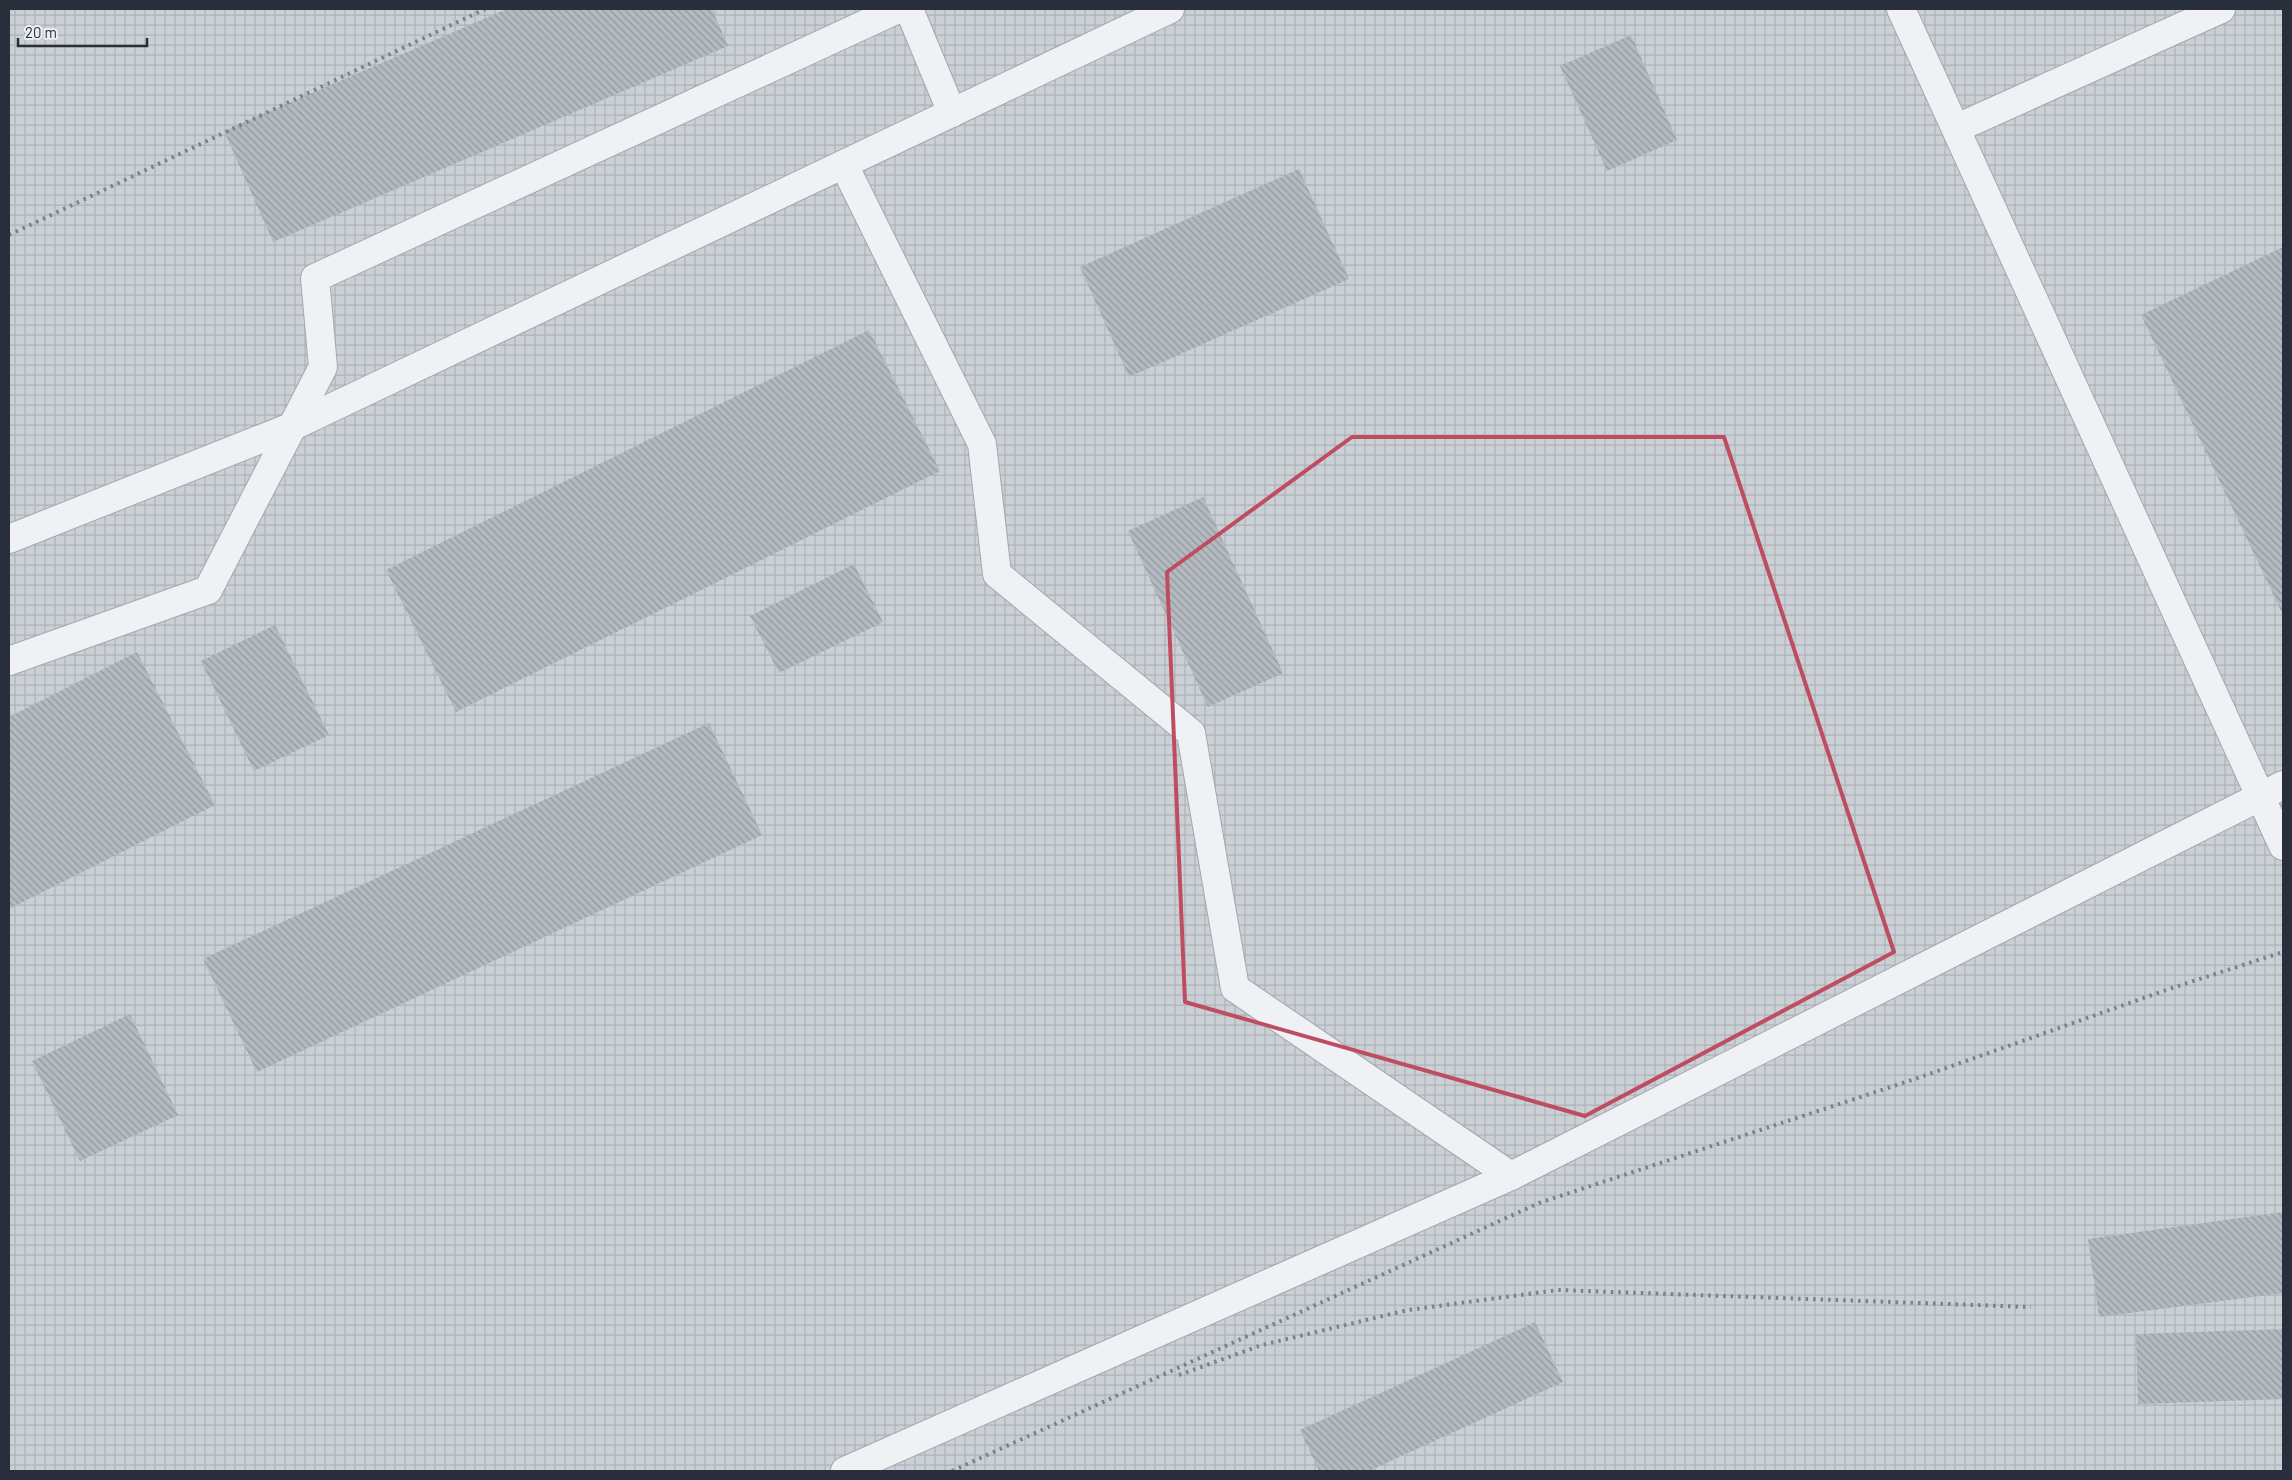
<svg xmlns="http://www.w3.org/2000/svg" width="2292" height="1480" font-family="Barlow,sans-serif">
<defs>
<pattern id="industrial-grid" width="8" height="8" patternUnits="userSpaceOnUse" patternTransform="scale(1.25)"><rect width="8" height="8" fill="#cbd0d6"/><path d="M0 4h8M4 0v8" fill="none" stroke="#aeb3b8"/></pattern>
<pattern id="building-back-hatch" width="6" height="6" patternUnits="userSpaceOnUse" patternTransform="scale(1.25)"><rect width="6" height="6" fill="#b5bac1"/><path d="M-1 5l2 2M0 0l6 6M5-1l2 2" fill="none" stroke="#93989e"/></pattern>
</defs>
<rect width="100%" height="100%" fill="#dde0e5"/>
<rect fill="url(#industrial-grid)" x="9" y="9" width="2274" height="1462"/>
<g fill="url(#building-back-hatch)">
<path d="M507,9H712L728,46L273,242L224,131Z"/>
<path d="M1631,35L1677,140L1607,171L1560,66Z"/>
<path d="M1299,169L1349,279L1129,377L1080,267Z"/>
<path d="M2283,247V615L2141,315Z"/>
<path d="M869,330L940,471L456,712L386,570Z"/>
<path d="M1203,497L1283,673L1208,707L1128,531Z"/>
<path d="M854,564L883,622L779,673L750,616Z"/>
<path d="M275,625L329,735L254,771L201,661Z"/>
<path d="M137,652L215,805L9,909V717Z"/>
<path d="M709,723L762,835L257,1072L203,959Z"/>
<path d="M130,1014L178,1115L80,1161L32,1061Z"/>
<path d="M2283,1212V1293L2099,1317L2088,1239Z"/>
<path d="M1535,1322L1563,1382L1369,1471H1319L1300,1430Z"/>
<path d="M2283,1329V1399L2138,1404L2136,1334Z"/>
</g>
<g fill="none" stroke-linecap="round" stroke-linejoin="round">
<defs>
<g id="minor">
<path d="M909,9L952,113"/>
<path d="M1901,9L2283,846"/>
<path d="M1957,128L2221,9"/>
<path d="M844,165L982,444L997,574L1191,733L1235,988L1511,1176"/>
<path d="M9,539L291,427L1170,9"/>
<path d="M9,661L208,590L323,367L315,278L898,9"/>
<path d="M845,1471L1511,1176L2283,785"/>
</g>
</defs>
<use href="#minor" stroke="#a3a7ae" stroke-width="30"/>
<use href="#minor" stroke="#eff1f4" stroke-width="28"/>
<g stroke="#78818d" stroke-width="4" stroke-dasharray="2.5 5" stroke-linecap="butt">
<path d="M9,235L485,9"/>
<path d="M1179,1375L1262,1345L1408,1310L1558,1290L2031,1307"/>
<path d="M952,1471L1539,1203L1915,1079L2172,988L2283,952"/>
</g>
</g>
<path fill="none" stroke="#bf4d62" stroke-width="4" stroke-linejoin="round" d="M1352,437H1724L1894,952L1585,1116L1185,1002L1167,572Z"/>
<rect width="2292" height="1480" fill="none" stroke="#282f3a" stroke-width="20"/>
<path d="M18 38v8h129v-8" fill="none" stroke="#282f3a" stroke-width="2.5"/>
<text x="25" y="38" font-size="15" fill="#282f3a" stroke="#eceff3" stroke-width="4" paint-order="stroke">20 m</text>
</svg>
